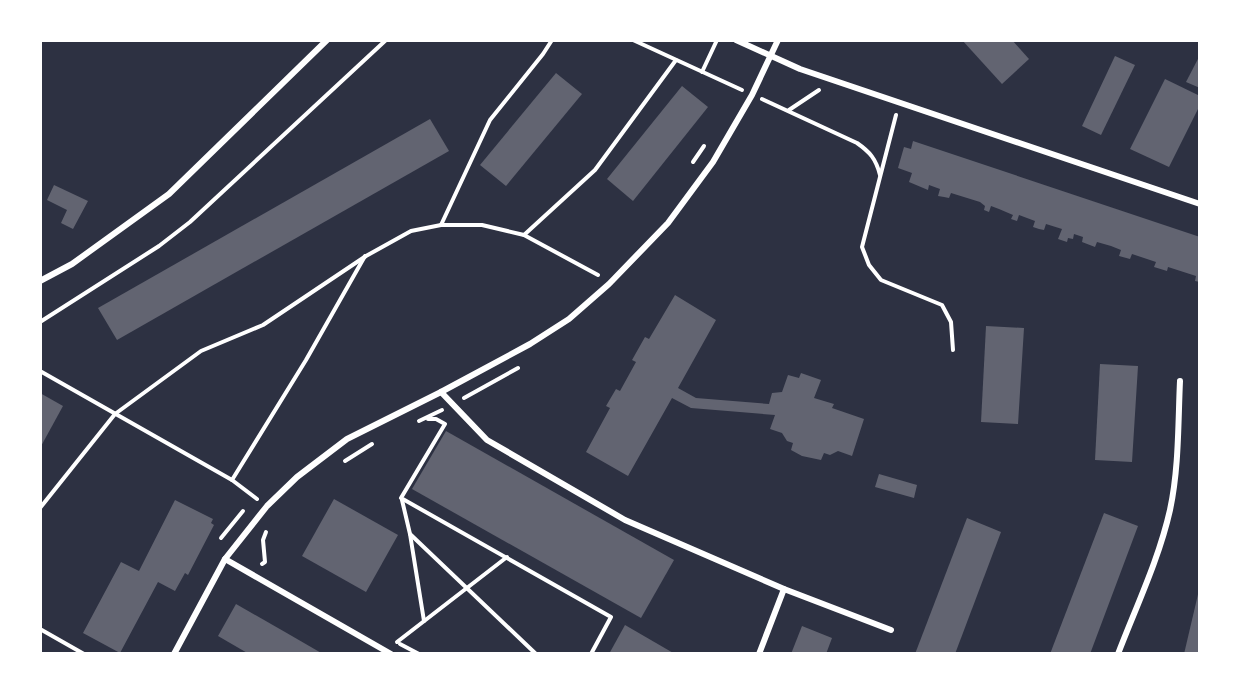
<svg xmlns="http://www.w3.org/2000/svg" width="1240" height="694" font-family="'Fira Sans',sans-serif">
<rect width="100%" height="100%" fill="#2d3142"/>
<g fill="#626471">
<path d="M962,40H1012L1029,59L1002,84Z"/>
<path d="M1200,55V88L1186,82Z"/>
<path d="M1115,56L1135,65L1101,135L1082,126Z"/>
<path d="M556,73L582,94L506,186L480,165Z"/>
<path d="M1165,79L1200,96V105L1169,167L1130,149Z"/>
<path d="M682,86L708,107L633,201L607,179Z"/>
<path d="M430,119L449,151L117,340L98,308Z"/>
<path d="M913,141L1200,237V282L1195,281L1196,276L1168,267L1167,271L1154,267L1156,262L1132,254L1130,259L1119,256L1121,250L1111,246L1097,242L1095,247L1082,242L1083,237L1074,234L1073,239L1068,238L1067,242L1058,239L1062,229L1046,224L1044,230L1039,229L1033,227L1035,221L1019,215L1017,221L1011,219L1013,215L999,209L991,206L989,212L984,210L985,206L980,202L951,193L949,198L944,197L938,196L940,189L929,185L928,190L909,182L912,173L898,168L904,147L911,149Z"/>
<path d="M54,185L88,201L73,229L61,223L67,210L47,200Z"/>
<path d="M675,295L716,320L678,388L696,398L769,404L772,393L782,392L788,375L799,378L801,373L821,380L814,398L834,404L832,408L864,419L852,456L838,451L830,455L824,453L821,460L802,456L791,450L793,443L787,441L782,433L770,429L775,415L691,408L672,398L628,476L586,452L610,408L606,406L616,389L620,391L636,362L632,360L645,337L649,339Z"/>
<path d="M986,326L1024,328L1018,424L981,422Z"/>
<path d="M1100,364L1138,366L1132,462L1095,460Z"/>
<path d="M40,393L63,406L40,448Z"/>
<path d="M446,431L674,560L641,618L412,489Z"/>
<path d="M879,474L917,485L914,498L875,487Z"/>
<path d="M334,499L398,535L366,592L302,556Z"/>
<path d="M175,500L213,519L211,523L214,525L188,575L185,573L175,591L158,582L120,653L83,633L121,562L139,571Z"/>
<path d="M1104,513L1138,526L1090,654H1050Z"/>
<path d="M967,518L1001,532L955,654H915Z"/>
<path d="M1199,590L1200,654H1184Z"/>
<path d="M236,604L285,632L323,654H249L218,636Z"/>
<path d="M625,625L675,654H609Z"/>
<path d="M802,626L832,638L826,654H791Z"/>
</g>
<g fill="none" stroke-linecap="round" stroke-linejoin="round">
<g stroke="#fff" stroke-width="4">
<path d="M633,40L742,90"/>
<path d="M702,72L717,40"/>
<path d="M762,99L857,143C870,152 876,159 880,175"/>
<path d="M789,110L819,90"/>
<path d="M896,115L862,247L869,265L881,280L942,305L951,322L953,350"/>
<path d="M693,162L704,146"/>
<path d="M441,225L490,120L543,54L552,40"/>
<path d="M524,235L595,170L676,60"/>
<path d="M40,322L159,246L190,222L386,40"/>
<path d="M40,371L232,480L257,499"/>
<path d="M464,398L518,368"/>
<path d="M428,419H436L445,424L401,498L611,617L591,654"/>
<path d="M419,421L442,410"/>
<path d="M345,461L372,444"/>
<path d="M232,480L306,360L365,256"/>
<path d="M402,500L410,534L536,654"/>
<path d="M40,508L115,414L201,351L263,325L366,256L411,231L441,225H482L524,235L598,275"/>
<path d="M410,534L424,621"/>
<path d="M221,538L243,511"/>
<path d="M262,564L265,562L263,540L266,532"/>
<path d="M40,629L84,654"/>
<path d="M397,642L507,557"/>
<path d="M400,644L419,654"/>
</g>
<g stroke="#fff" stroke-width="6">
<path d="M736,40L800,69L1200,204"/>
<path d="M40,281L72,264L169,194L327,40"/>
<path d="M441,392L487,440L625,520L784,589L891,630"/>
<path d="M225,559L391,654"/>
<path d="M174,654L225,559L267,506L297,477L347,439L441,392L530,344L569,319L609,284L668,223L713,162L752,95L778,40"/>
<path d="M759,654L784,589"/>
<path d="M1118,654C1136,607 1159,559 1170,510C1179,468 1178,424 1180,381"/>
</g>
</g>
<rect width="1240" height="694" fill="none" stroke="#ffffff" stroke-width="84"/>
</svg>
